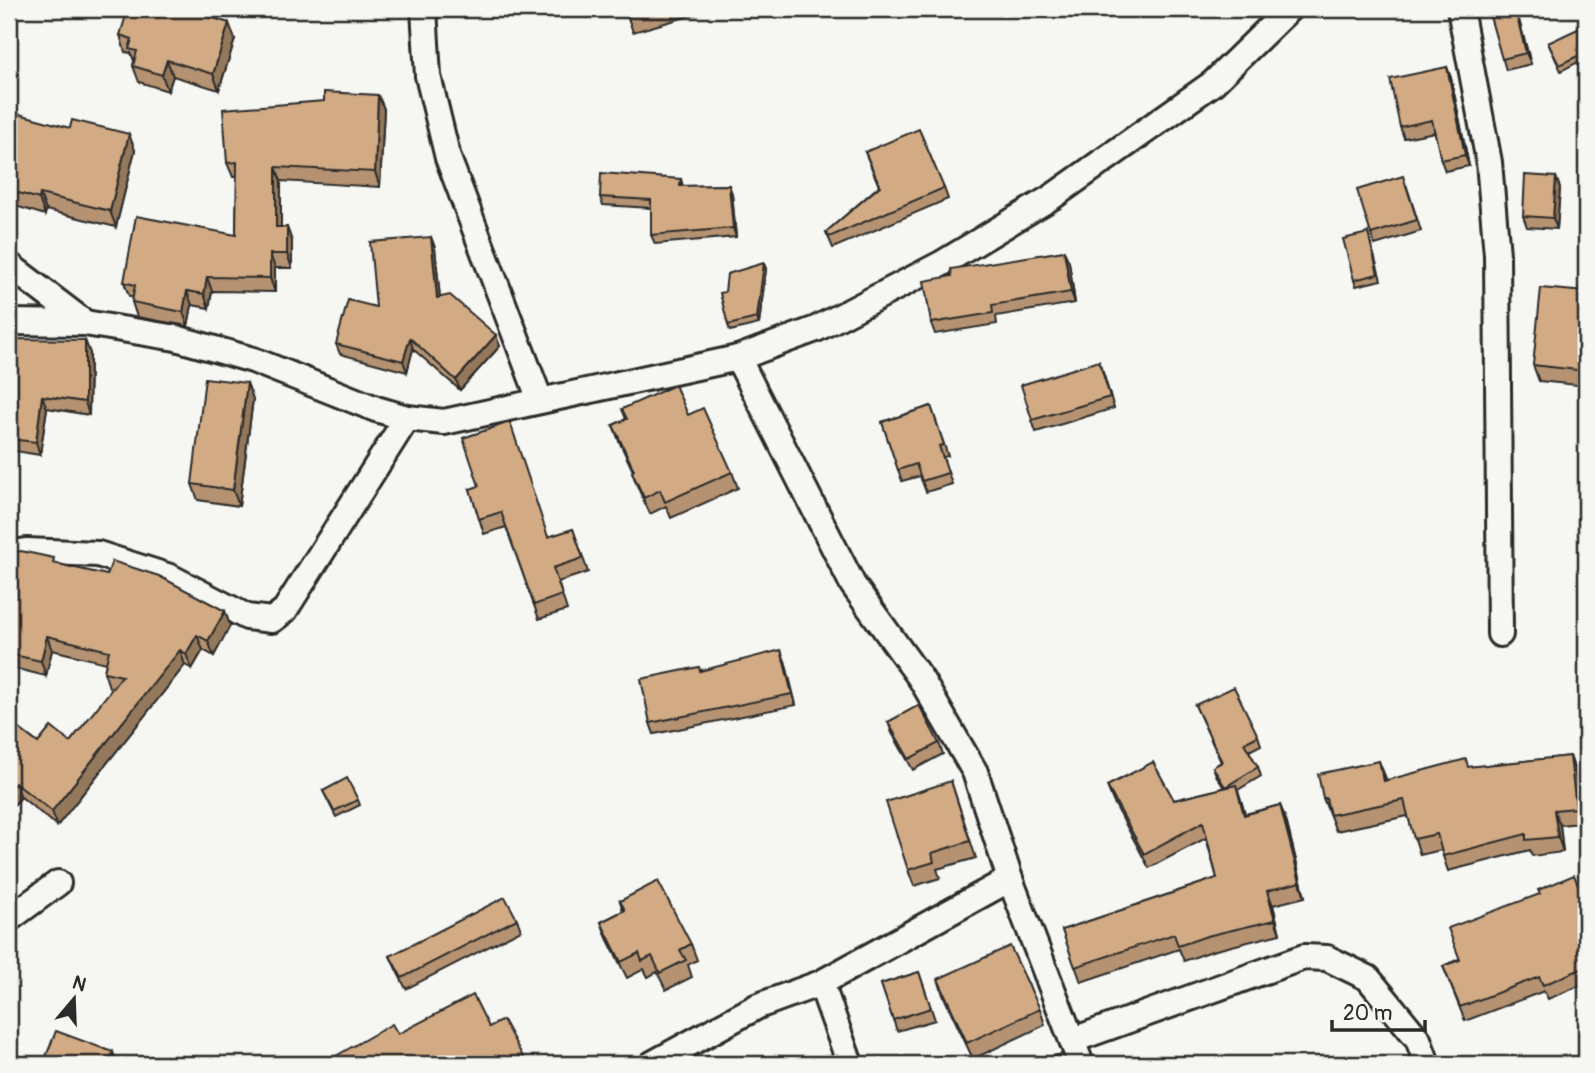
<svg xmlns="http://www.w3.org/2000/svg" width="1595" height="1073" font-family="Pangolin,sans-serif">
<rect width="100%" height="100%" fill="#f6f6f2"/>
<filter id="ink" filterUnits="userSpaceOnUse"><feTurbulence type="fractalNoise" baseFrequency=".0143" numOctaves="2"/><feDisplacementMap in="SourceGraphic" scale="14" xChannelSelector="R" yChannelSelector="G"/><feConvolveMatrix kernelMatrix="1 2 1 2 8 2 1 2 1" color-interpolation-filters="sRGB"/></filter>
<g filter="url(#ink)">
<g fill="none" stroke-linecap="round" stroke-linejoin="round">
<defs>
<g id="minor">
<path d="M424,9L428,76L448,158L540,400"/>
<path d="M1460,9L1489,162L1497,255L1500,634"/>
<path d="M9,265L85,323L176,338L253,360L376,409L407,418L444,422L738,358L816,329L941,264L1052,197L1213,83L1289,9"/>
<path d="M9,322L85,323"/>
<path d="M738,358L853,585L921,679L975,772L1010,879L1081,1064"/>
<path d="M9,554L26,551L98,554L170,577L247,617L272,620L285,610L407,418"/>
<path d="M9,919L58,883"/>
<path d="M821,983L850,1064"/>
<path d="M1073,1040L1304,957L1327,958L1368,978L1418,1039L1427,1064"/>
<path d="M652,1064L758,1006L821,983L1010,879"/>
</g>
</defs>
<use href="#minor" stroke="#2b2b2b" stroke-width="30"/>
<use href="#minor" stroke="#f6f6f2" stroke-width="24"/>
</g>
<g fill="#b59372" stroke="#2b2b2b" stroke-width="2">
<path d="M625,9H711V10L633,32Z"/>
<path d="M1488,9H1516L1531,64L1506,70Z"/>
<path d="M1586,29V58L1561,71L1548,43Z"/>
<path d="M120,35L235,39L219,90L173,76L168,91L139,82L133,66L134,61L131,53L125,52Z"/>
<path d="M1447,67L1451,78L1469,166L1445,171L1441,160L1435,132L1404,138L1400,127Z"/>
<path d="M378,95L384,109L380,187L281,181V227L292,241V268H275V292L212,291L209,308L192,305L188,326L137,317L132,302L133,297L129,296L124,282L236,235L237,177H233L227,163L324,101Z"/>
<path d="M9,126L15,128H70L135,150L116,227L46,210L45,215L9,204Z"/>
<path d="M865,152L944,188L948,199L833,248L826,232L879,186Z"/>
<path d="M1556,177L1560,188L1557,229L1527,227L1523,216Z"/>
<path d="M681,179L683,186L729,185L732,194L736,237L655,244L651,235V208L603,205L600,197Z"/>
<path d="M1407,187L1421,231L1375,245L1371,234Z"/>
<path d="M1368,233L1381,280L1356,286L1354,280Z"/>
<path d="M431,237L435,248L440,297L500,346L460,390L413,349L407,372L340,354L336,344L376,307Z"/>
<path d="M1069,262L1075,303L996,316L997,324L935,334L931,323Z"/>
<path d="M766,269L759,324L730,331L728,325L725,292Z"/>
<path d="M1586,292V386L1539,381L1533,365Z"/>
<path d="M9,339L90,353L89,415L47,408L40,455L9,450Z"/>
<path d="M1103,372L1114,408L1036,432L1032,420Z"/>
<path d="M247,383L253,399L239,506L198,500L192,484Z"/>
<path d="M931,406L948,456L943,457L952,484L926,492L920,476L902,481L882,422Z"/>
<path d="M622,409L688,415L732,472L738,488L671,518L666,506L650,514L638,488L632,472L633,471L619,441L613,425L626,419Z"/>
<path d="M470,489L549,537L573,529L588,572L558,582L567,610L539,619L506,527L484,534Z"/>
<path d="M9,553L56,563L225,611L230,626L214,656L203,650L192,669L185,665L57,826L21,797L9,811V721L38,743L70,742L113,688L109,687L104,672L106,663L52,650L46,676L9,667Z"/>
<path d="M785,661L796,705L654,734L650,723L701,670Z"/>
<path d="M1195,705L1258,736L1261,745L1249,751L1258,767L1261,776L1238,790L1245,814L1280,805L1286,820L1305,897L1273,905L1280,934L1212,951L1184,961L1179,949L1081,982L1062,930L1217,878L1206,838L1149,868L1113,801L1107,786L1174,800L1224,788L1216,775L1213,767L1221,762Z"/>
<path d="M888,722L939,743L943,754L913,770L892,733Z"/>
<path d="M1570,756L1575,771L1581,823L1560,825L1563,852L1532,856L1530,850L1448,871L1441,850L1420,855L1408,816L1336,831L1323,798L1385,776L1386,780L1469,767Z"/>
<path d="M951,781L976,858L937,869L940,878L914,886L908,870Z"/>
<path d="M323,791L358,800L360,805L336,817Z"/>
<path d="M620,901L691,944L697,960L688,965L692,977L666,990L657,972L648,977L644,969L627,978L607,938L601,922L623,911Z"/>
<path d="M1586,903V983L1548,999L1544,991L1465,1021L1443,966Z"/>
<path d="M517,919L521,930L406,989L395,967L390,956Z"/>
<path d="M919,972L935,1020L897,1031L881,984Z"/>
<path d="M938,979L1040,1009L1045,1025L973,1059L943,995Z"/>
</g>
<g fill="#93785c" stroke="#2b2b2b" stroke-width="2">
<path d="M1515,9H1516L1531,64L1526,53Z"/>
<path d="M229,23L235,39L219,90L213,74Z"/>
<path d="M167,60L173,76L168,91L162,75Z"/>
<path d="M1447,67L1451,78L1469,166L1465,155Z"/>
<path d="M378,95L384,109L380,187L375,172Z"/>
<path d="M129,134L135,150L116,227L110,211Z"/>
<path d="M276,167L281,181V241L276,227Z"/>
<path d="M1556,177L1560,188L1557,229L1553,218Z"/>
<path d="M729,185L732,194L736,237L733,228Z"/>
<path d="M40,194L46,210L45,215L39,199Z"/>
<path d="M287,227L292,241V268L287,254Z"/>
<path d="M431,237L435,248L441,309L437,298Z"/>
<path d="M1064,251L1069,262L1075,303L1071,292Z"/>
<path d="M270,254L275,268V292L270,278Z"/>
<path d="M764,263L766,269L759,324L757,318Z"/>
<path d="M207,277L212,291L209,308L204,294Z"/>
<path d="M187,291L192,305L188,326L183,312Z"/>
<path d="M496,335L500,346L460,390L456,380Z"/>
<path d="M410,338L413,349L407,372L403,361Z"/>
<path d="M85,340L90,353L89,415L85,402Z"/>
<path d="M247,383L253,399L239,506L233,490Z"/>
<path d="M42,396L47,408L40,455L36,442Z"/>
<path d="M225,611L230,626L214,656L208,641Z"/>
<path d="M197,635L203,650L192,669L186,654Z"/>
<path d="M47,636L52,650L46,676L41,661Z"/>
<path d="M180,650L185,665L57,826L52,811Z"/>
<path d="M781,650L785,661L796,705L792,694Z"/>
<path d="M1570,756L1575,771L1581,823L1576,808Z"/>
<path d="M1379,761L1385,776L1389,796L1384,781Z"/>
<path d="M15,783L21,797L9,811V790Z"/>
<path d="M1236,785L1241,800L1249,829L1244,815Z"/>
<path d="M1280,805L1286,820L1305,897L1300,882Z"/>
<path d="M1554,810L1560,825L1563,852L1558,837Z"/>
<path d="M1267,891L1273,905L1280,934L1275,920Z"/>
<path d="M113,1052L117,1064H109Z"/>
</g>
<g fill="#d2ab84" stroke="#2b2b2b" stroke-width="2">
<path d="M128,9H185L229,23L213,74L167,60L162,75L133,66L137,51L129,49L132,39L120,35Z"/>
<path d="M625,9H653L627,16Z"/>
<path d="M1488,9H1515L1526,53L1502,59Z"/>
<path d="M1584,26L1586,29V52L1559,65L1548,43Z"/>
<path d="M1447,67L1465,155L1441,160L1432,120L1400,127L1390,79Z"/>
<path d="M324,92L378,95L375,172L276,167V227H287V254H270V278L207,277L204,294L187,291L183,312L132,302L135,285L124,282L136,216L236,235L237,162L227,163L223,109L324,101Z"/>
<path d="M19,114L70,128L72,120L129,134L110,211L40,194L39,199L9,190V126L15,128Z"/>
<path d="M919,129L944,188L829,237L826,232L880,186L865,152Z"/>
<path d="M601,173L681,179L680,186L729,185L733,228L651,235V200L600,197Z"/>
<path d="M1525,175L1556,177L1553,218L1523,216Z"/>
<path d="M1403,176L1417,220L1371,234L1357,190Z"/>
<path d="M1368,233L1378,274L1354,280L1343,239Z"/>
<path d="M431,237L437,298L450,295L496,335L456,380L410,338L403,361L336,344L348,300L376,307L370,242Z"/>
<path d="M1064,251L1071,292L992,305L993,313L931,323L924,281L952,276L951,269Z"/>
<path d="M764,263L757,318L728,325L720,293L725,292L727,274Z"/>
<path d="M1541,288L1586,292V371L1533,365Z"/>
<path d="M9,339L85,340V402L42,396L36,442L9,439Z"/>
<path d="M1099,361L1110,397L1032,420L1021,385Z"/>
<path d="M205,378L247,383L233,490L192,484Z"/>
<path d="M675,385L688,415L703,408L732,472L665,502L660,490L644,498L632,472L634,470L613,425L627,419L622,409Z"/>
<path d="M931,406L944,445L939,446L948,473L922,481L916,464L898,470L882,422Z"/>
<path d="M510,422L548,537L573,529L583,558L553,568L562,595L534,605L501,512L479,519L470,489L479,486L463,438Z"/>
<path d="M21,551L54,558L53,563L107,575L112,561L159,576L225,611L208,641L197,635L186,654L180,650L52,811L15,783L9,790V721L38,743L51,727L70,742L122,676L104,672L109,651L47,636L41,661L9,654V553Z"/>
<path d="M781,650L792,694L650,723L641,679L699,667L700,671Z"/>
<path d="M1234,687L1258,736L1244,743L1258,767L1225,787L1213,767L1222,762L1195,705Z"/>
<path d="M919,705L939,743L909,759L888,722Z"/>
<path d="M1570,756L1576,808L1554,810L1558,837L1526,840V834L1443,856L1437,834L1414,839L1404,800L1330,815L1326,798H1323L1318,774L1379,761L1384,781L1466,759L1468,767Z"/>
<path d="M1153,762L1174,800L1236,785L1244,815L1280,805L1300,882L1267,891L1275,920L1207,936L1178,946L1174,934L1075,967L1062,930L1217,878L1203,822L1144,854L1107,786Z"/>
<path d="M347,778L358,800L334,811L323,791Z"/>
<path d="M951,781L970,841L932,853L934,862L908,870L886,802Z"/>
<path d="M1574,875L1586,903V967L1543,985L1539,977L1460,1007L1443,966L1460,960L1448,928L1540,894L1538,890Z"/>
<path d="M658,881L691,944L680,950L686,960L660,973L652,956L642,961L639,953L621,962L601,922L625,910L620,901Z"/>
<path d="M505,897L517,919L402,978L390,956Z"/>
<path d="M1010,946L1040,1009L967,1043L938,979Z"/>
<path d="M919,972L931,1008L893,1020L881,984Z"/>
<path d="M473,995L489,1027L503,1020L527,1064H322L392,1024L398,1034Z"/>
<path d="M56,1031L113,1052L109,1064H43Z"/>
<path d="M1062,1054L1069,1064H1020Z"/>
</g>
</g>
<rect width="1595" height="1073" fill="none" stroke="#f6f6f2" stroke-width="35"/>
<rect x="18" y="18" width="1560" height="1038" fill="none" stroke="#2b2b2b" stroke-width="2.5" filter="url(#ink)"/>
<g transform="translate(74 999) rotate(19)" stroke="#f6f6f2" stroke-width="5" paint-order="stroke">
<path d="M0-5L12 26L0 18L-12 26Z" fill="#2b2b2b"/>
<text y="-10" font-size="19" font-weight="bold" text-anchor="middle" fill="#2b2b2b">N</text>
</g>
<path d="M1332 1020v10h93v-10" fill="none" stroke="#2b2b2b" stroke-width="3.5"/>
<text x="1343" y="1020" font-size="21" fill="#2b2b2b" stroke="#f6f6f2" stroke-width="5" paint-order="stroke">20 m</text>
</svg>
